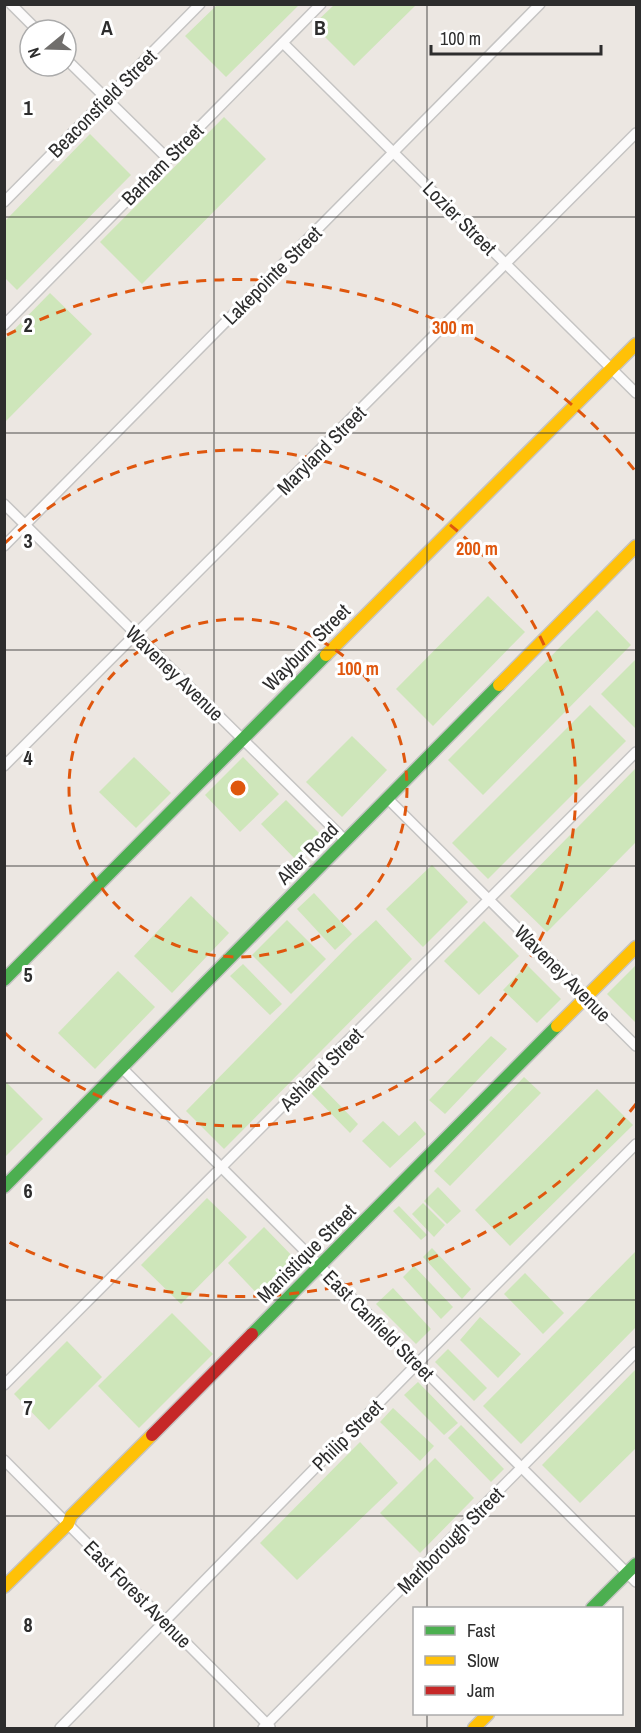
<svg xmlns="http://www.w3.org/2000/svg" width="641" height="1733" font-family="'Archivo Narrow',sans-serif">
<rect width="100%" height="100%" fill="#ece7e2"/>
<g fill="#cee6ba">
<path d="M217,5V4L299,5L226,77L185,36Z"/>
<path d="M334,5V4L416,5L354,66L313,25Z"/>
<path d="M224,117L266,159L142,284L100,242Z"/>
<path d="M90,134L131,175L17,290L5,278V221Z"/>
<path d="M50,293L92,334L5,422V339Z"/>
<path d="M488,596L525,632L433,726L396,689Z"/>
<path d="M597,610L631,645L483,795L448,760Z"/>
<path d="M636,659V729L601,694Z"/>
<path d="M590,705L626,741L488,879L452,843Z"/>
<path d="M352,736L387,770L342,817L306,782Z"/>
<path d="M134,757L171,793L136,828L99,792Z"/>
<path d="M243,757L279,794L240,832L205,795Z"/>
<path d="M636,768V842L547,932L510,896Z"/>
<path d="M286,800L323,837L298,862L261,824Z"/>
<path d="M432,865L468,902L423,947L386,909Z"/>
<path d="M314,893L352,934L335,950L297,909Z"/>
<path d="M191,896L229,933L172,993L134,956Z"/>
<path d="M287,920L326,959L291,994L252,955Z"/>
<path d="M376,920L412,959L224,1149L186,1111L353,941Z"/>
<path d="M484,921L519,956L479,995L444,961Z"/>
<path d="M243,964L282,1004L270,1015L230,976Z"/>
<path d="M527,965L561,999L537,1023L503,990Z"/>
<path d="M636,965V1023L607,994Z"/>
<path d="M118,971L155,1007L95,1069L58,1033Z"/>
<path d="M491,1036L507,1049L445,1114L429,1100Z"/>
<path d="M524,1077L541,1093L450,1186L434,1171Z"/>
<path d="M7,1083L43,1119L5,1157L4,1085Z"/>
<path d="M319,1084L358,1124L350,1133L310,1092Z"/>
<path d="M597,1089L633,1125L510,1246L475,1210Z"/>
<path d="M383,1121L399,1136L415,1121L426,1134L390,1168L362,1141Z"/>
<path d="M438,1187L461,1211L447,1224L424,1201Z"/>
<path d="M207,1198L247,1237L181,1304L141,1265Z"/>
<path d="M423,1203L445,1225L434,1237L412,1214Z"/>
<path d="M399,1206L427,1235L421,1240L393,1211Z"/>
<path d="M264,1227L301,1265L264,1301L228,1263Z"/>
<path d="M432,1248L471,1289L462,1299L423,1257Z"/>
<path d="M636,1251V1327L521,1444L483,1406Z"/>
<path d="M414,1266L453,1307L441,1319L403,1277Z"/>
<path d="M525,1273L564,1313L543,1334L504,1294Z"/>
<path d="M393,1288L431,1329L416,1344L376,1304Z"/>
<path d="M172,1313L213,1354L139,1428L98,1386Z"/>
<path d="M480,1317L521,1354L498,1378L460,1340Z"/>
<path d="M67,1341L102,1377L49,1430L14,1394Z"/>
<path d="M448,1349L487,1388L474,1401L435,1362Z"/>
<path d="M636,1369V1448L580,1503L542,1465Z"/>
<path d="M418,1382L458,1423L444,1435L404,1395Z"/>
<path d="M393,1408L434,1446L420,1461L380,1422Z"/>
<path d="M461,1425L504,1469L491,1482L448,1438Z"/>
<path d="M360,1442L398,1483L297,1580L260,1543Z"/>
<path d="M435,1458L474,1498L420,1553L380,1513Z"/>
</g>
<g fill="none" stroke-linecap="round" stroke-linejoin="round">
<defs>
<g id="street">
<path d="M11,4L37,30"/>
<path d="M283,43L636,393"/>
<path d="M66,59L168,159"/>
<path d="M4,202L200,4"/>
<path d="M4,325L321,4"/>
<path d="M4,504L346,841"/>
<path d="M4,546L540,4"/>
<path d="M4,766L636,133"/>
<path d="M388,799L636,1046"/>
<path d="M122,1068L636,1582"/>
<path d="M4,1385L636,752"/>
<path d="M4,1460L270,1727"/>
<path d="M60,1728L418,1363L636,1144"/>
<path d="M263,1728L636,1352"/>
</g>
<g id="fast">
<path d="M4,980L326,655"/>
<path d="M4,1187L499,685"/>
<path d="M252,1334L557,1026"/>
<path d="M592,1608L636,1564"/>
</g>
<g id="slow">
<path d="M326,655L636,344"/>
<path d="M499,685L636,546"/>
<path d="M557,1026L636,947"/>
<path d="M4,1587L68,1524L71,1516L152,1435"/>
<path d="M474,1728L488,1714"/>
</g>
<path id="jam" d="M152,1435L252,1334"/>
</defs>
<use href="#street" stroke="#c5c4c3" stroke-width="12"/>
<use href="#fast" stroke="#c5c4c3" stroke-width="15"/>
<use href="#slow" stroke="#c5c4c3" stroke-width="15"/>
<use href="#jam" stroke="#c5c4c3" stroke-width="15"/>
<use href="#street" stroke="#fcfbfb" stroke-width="9"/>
<use href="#fast" stroke="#4caf50" stroke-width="12"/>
<use href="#slow" stroke="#ffc107" stroke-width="12"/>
<use href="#jam" stroke="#c62828" stroke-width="12"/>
</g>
<path fill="none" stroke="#2d2d2d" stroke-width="1.5" stroke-opacity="0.55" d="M214,4V1728M427,4V1608M4,217H636M4,433H636M4,650H636M4,866H636M4,1083H636M4,1300H636M4,1516H636M427,1714V1728"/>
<g fill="none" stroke="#df570e" stroke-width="3" stroke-dasharray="10 8">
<circle cx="238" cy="788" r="169"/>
<path d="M5 543A338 338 0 1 1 5 1033"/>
<path d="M636 1104A508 508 0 0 1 7 1241M7 335A508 508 0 0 1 636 472"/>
</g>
<g text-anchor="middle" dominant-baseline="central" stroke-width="6" stroke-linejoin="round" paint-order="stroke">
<g font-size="20" fill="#2d2d2d" stroke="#fff">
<text transform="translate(102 103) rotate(-45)">Beaconsfield Street</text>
<text transform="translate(162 164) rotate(-45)">Barham Street</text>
<text transform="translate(460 218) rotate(45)">Lozier Street</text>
<text transform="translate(272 275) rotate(-45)">Lakepointe Street</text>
<text transform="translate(321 450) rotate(-45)">Maryland Street</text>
<text transform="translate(306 647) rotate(-45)">Wayburn Street</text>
<text transform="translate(175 673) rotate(44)">Waveney Avenue</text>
<text transform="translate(307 853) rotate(-45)">Alter Road</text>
<text transform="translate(563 973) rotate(45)">Waveney Avenue</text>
<text transform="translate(321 1069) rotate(-45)">Ashland Street</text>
<text transform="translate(306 1253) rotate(-45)">Manistique Street</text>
<text transform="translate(379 1325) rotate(45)">East Canfield Street</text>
<text transform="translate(347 1435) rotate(-45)">Philip Street</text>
<text transform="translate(450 1540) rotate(-45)">Marlborough Street</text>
<text transform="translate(138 1594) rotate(45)">East Forest Avenue</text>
</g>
</g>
<g font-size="20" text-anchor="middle" font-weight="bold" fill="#2d2d2d" stroke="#fff" stroke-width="6" stroke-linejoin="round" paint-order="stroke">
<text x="107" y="35">A</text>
<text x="320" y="35">B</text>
<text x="28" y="115">1</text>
<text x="28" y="332">2</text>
<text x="28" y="548">3</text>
<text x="28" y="765">4</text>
<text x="28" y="982">5</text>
<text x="28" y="1198">6</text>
<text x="28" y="1415">7</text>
<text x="28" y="1632">8</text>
</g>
<circle cx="238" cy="788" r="9" fill="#df570e" stroke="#fff" stroke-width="3"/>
<g font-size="18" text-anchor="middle" font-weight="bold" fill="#df570e" stroke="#fff" stroke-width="6" stroke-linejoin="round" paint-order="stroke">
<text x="453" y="334">300 m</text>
<text x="477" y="555">200 m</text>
<text x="358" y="675">100 m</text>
</g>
<rect width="641" height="1733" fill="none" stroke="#2d2d2d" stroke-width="12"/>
<rect x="413" y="1607" width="210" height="108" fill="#ffffff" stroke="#ababab" stroke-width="1.5"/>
<rect x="425" y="1626" width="30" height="9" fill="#4caf50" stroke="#ababab" stroke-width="1.5"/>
<text x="467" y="1637" font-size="18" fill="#2d2d2d">Fast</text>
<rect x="425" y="1656" width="30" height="9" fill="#ffc107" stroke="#ababab" stroke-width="1.5"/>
<text x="467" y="1667" font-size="18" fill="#2d2d2d">Slow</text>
<rect x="425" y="1686" width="30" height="9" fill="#c62828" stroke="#ababab" stroke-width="1.5"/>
<text x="467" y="1697" font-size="18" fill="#2d2d2d">Jam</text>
<g transform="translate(48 48) rotate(251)"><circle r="28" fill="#ffffff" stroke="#ababab" stroke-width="1.5"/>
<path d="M0-4.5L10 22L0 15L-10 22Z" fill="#706e6c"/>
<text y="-9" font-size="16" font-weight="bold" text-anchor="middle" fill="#2d2d2d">N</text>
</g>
<path d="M431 45v9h170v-9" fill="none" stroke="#2d2d2d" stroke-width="3"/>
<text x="440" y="45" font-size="18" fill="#2d2d2d" stroke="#ffffff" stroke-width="4.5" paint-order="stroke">100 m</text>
</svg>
